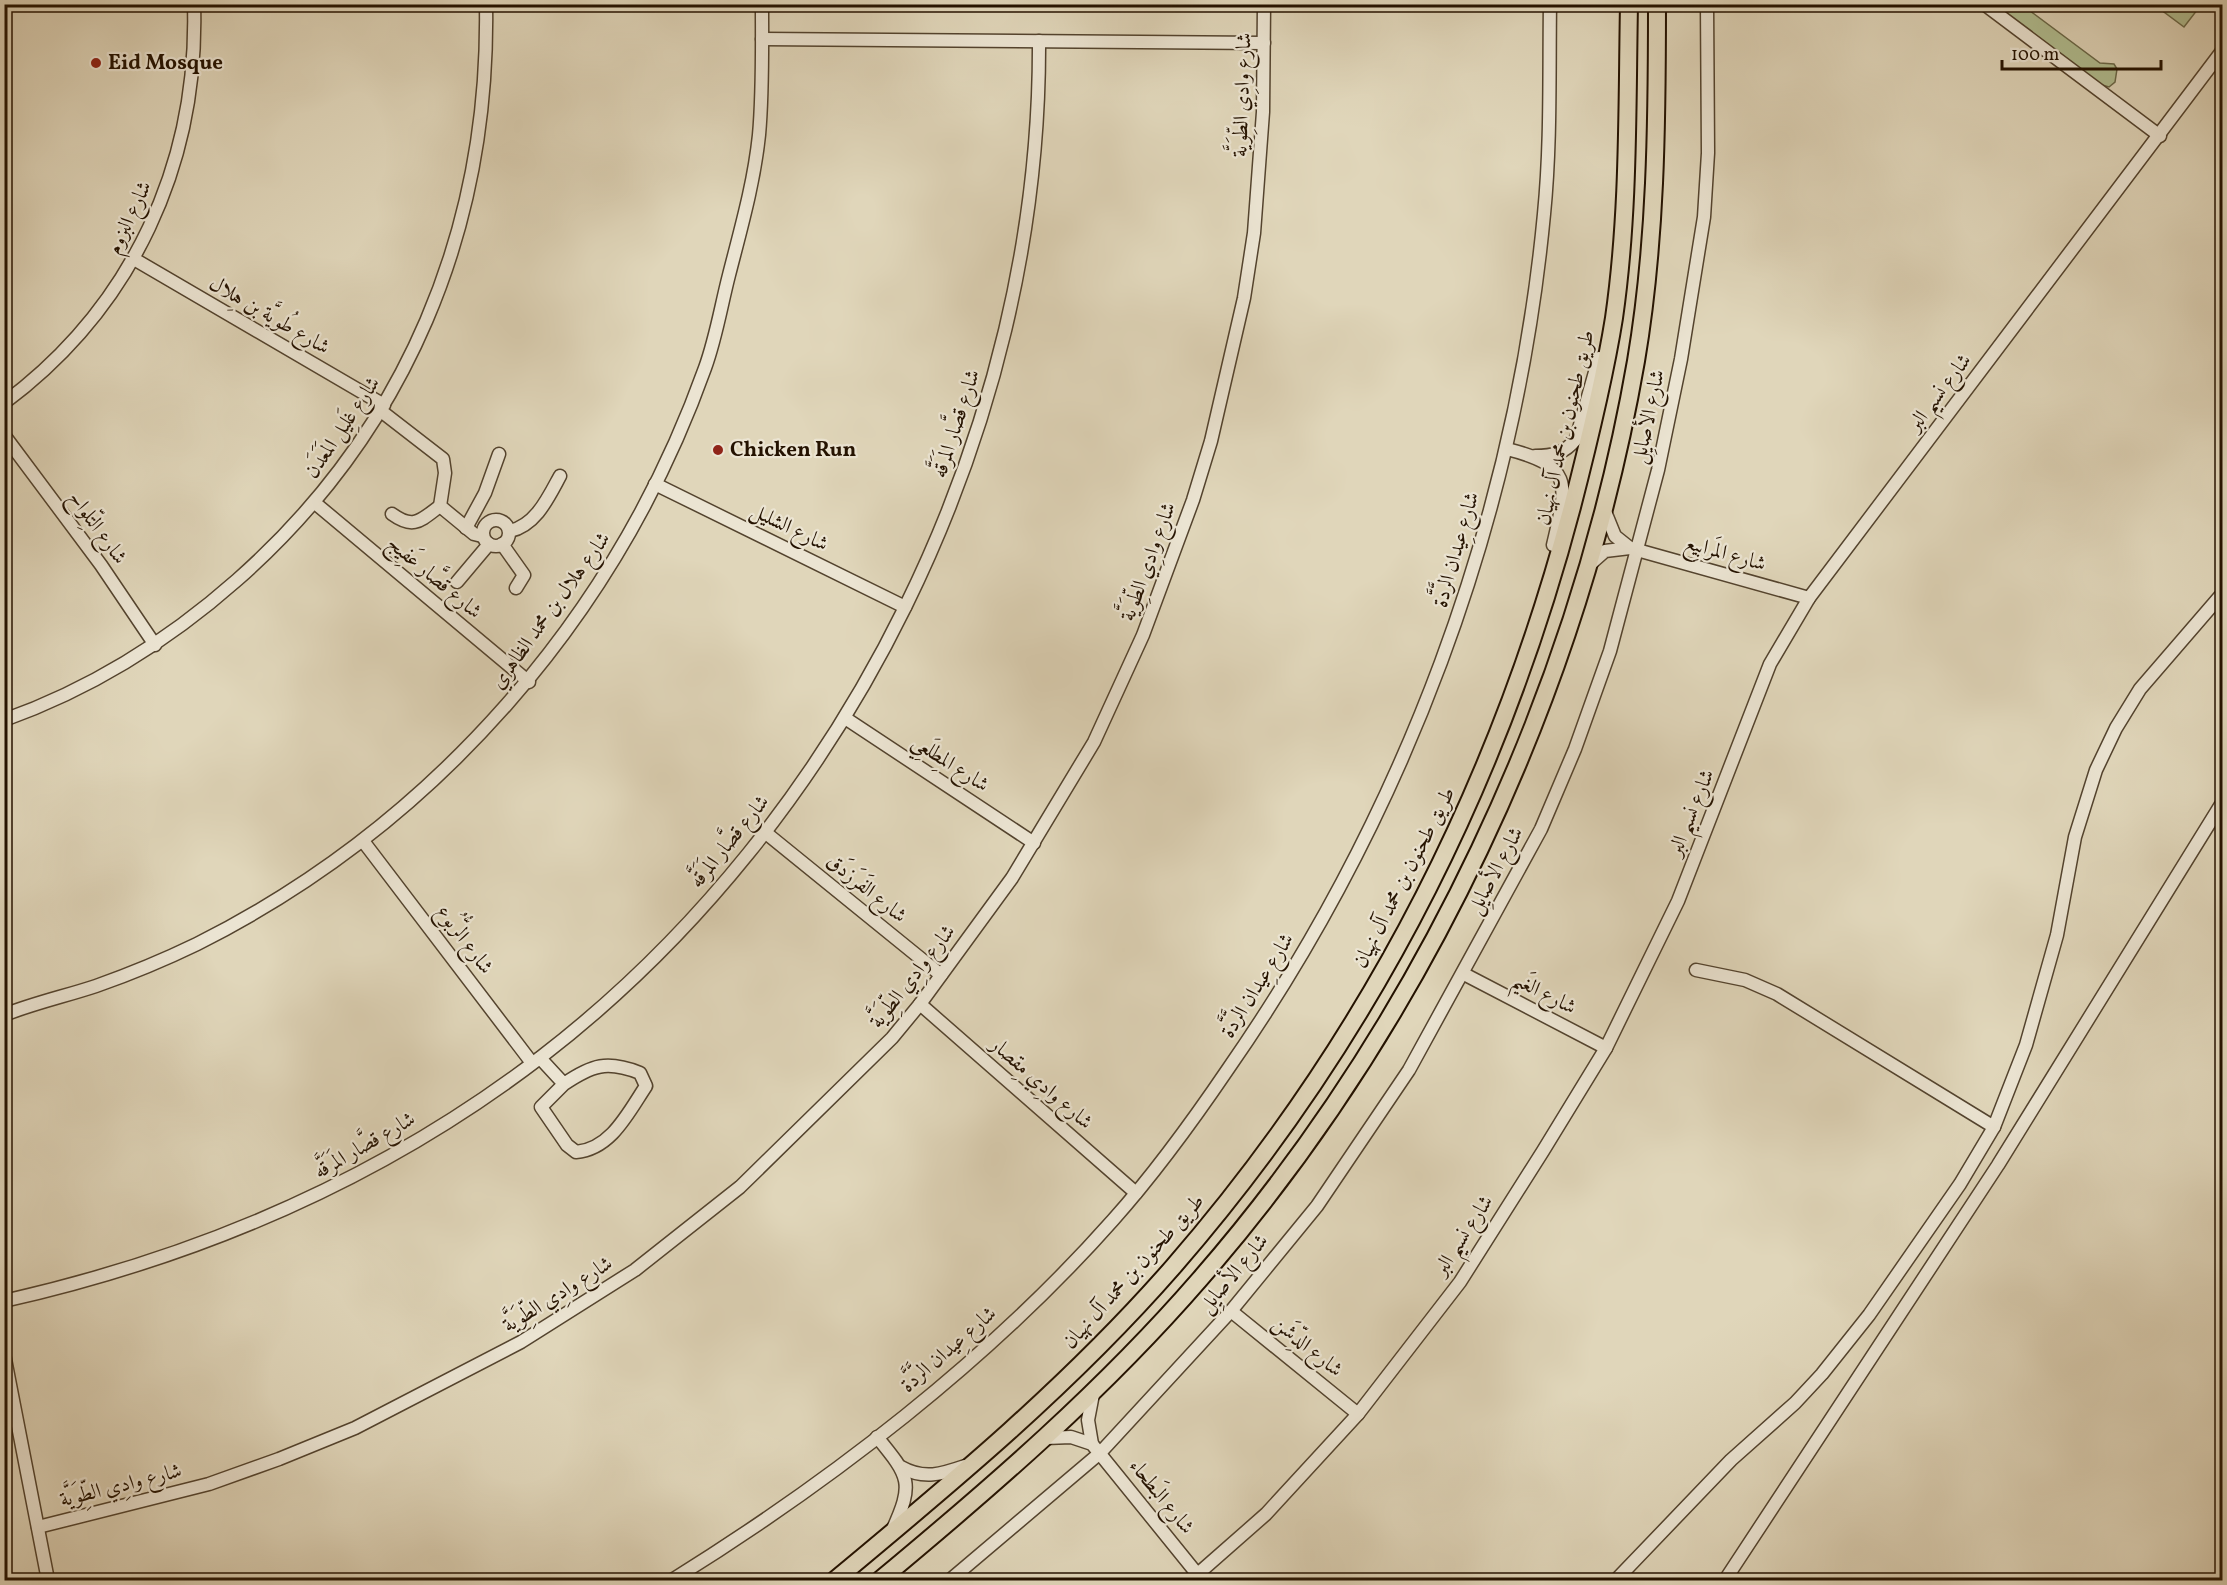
<svg xmlns="http://www.w3.org/2000/svg" width="2227" height="1585" font-family="Vollkorn,Amiri,serif">
<rect width="100%" height="100%" fill="#e0d6ba"/>
<filter id="stains"><feTurbulence type="fractalNoise" baseFrequency=".00333" numOctaves="4"/><feColorMatrix values="0 0 0 0 .2 0 0 0 0 .09 0 0 0 0 .02 0 0 0 .5 -.17"/></filter>
<radialGradient id="worn" r=".72"><stop offset=".6" stop-color="#630" stop-opacity="0"/><stop offset="1" stop-color="#630" stop-opacity=".3"/></radialGradient>
<g fill="#b1be91" stroke="#6a6848" stroke-width="1.5">
<path d="M1996,5H2022L2100,63L2114,64L2117,69L2115,82L2109,87L2102,85Z"/>
<path d="M2163,5V4L2201,5L2184,27L2160,9Z"/>
</g>
<g fill="none" stroke-linecap="round" stroke-linejoin="round">
<defs>
<g id="minor">
<path d="M1984,4L2160,136"/>
<path d="M762,39L1264,43"/>
<path d="M134,259L384,405"/>
<path d="M4,403C133,307 199,163 194,4"/>
<path d="M381,411L443,459L445,473L440,506L474,534L482,536"/>
<path d="M4,435L101,565L155,645"/>
<path d="M1507,449C1575,466 1567,485 1553,545"/>
<path d="M1535,456C1553,456 1565,453 1576,439L1599,358"/>
<path d="M655,484L905,607"/>
<path d="M315,503L529,682"/>
<path d="M1604,509L1615,536L1630,548"/>
<path d="M392,514C414,530 421,520 440,506"/>
<circle cx="496" cy="533" r="13"/>
<path d="M466,528L485,493L499,454"/>
<path d="M510,531C536,525 548,498 560,476"/>
<path d="M502,544L524,575L516,588"/>
<path d="M1587,567L1605,551L1630,548L1809,598"/>
<path d="M457,582L489,544"/>
<path d="M845,718L1034,843"/>
<path d="M4,720C91,689 168,641 237,580C406,431 490,229 486,4"/>
<path d="M766,833L941,975"/>
<path d="M363,841L532,1063"/>
<path d="M1696,970L1745,980L1777,994L1994,1127"/>
<path d="M1464,974L1606,1048"/>
<path d="M920,1004L1136,1193"/>
<path d="M4,1015C34,1003 66,996 96,986C130,974 164,960 197,944C434,825 616,617 705,368C716,338 721,306 729,275C741,228 754,183 759,135C763,91 762,48 762,4"/>
<path d="M540,1058L564,1084L541,1107L567,1145L576,1152C611,1149 628,1113 646,1086L640,1073C607,1060 592,1065 564,1084"/>
<path d="M4,1301C199,1257 382,1179 541,1057C848,821 1041,428 1039,41"/>
<path d="M1231,1311L1358,1414"/>
<path d="M4,1354L48,1580"/>
<path d="M877,1437C910,1477 914,1483 892,1531"/>
<path d="M1046,1438L1071,1437L1092,1444L1198,1575"/>
<path d="M1092,1444L1088,1420L1093,1394"/>
<path d="M901,1467C924,1480 942,1474 965,1466"/>
<path d="M38,1527L209,1484L279,1459L355,1428L521,1342L635,1270L740,1187L892,1038L920,1004L1012,878L1094,742L1143,635L1193,500L1211,441L1244,298L1254,233L1263,112L1264,4"/>
<path d="M672,1580C830,1482 989,1360 1113,1220C1155,1173 1192,1122 1228,1069C1404,816 1515,521 1544,214C1551,144 1549,74 1550,4"/>
<path d="M950,1580L1100,1453L1231,1311L1317,1206L1409,1070L1541,829L1575,749L1610,651L1658,470L1681,359L1704,217L1708,153L1707,4"/>
<path d="M1191,1580L1266,1514L1358,1414L1460,1282L1543,1151L1606,1048L1678,901L1770,664L1809,598L2222,51"/>
<path d="M1616,1580L1731,1460L1795,1403L1822,1374L1869,1315L1960,1184L1994,1127L2026,1045L2057,935L2075,837L2096,770L2116,728L2140,689L2222,594"/>
<path d="M1725,1580L1998,1165L2222,803"/>
</g>
<g id="major">
<path d="M835,1580C953,1482 1071,1384 1173,1267C1366,1045 1497,791 1572,507C1588,445 1604,381 1614,318C1629,214 1627,109 1629,4"/>
<path d="M880,1580C993,1486 1103,1391 1200,1279C1422,1024 1578,695 1636,361C1656,243 1657,124 1657,4"/>
</g>
</defs>
<use href="#minor" stroke="#53432e" stroke-width="15"/>
<use href="#major" stroke="#241200" stroke-width="20"/>
<use href="#minor" stroke="#ebe4d2" stroke-width="12"/>
<use href="#major" stroke="#e0d6ba" stroke-width="16"/>
</g>
<g fill="#8f2418" stroke="#ebe4d2" stroke-width="2">
<circle cx="96" cy="63" r="6"/>
<circle cx="718" cy="450" r="6"/>
</g>
<g text-anchor="middle" dominant-baseline="central" stroke-width="4.5" stroke-linejoin="round" paint-order="stroke">
<g font-size="21" font-weight="bold" fill="#241200" stroke="#ebe4d2" text-anchor="start">
<text x="108" y="63">Eid Mosque</text>
<text x="730" y="450">Chicken Run</text>
</g>
<g font-size="21" fill="#241200" stroke="#ebe4d2">
<text transform="translate(1243 95) rotate(-88)">شارع وادِي الطِّوَيَّة</text>
<text transform="translate(130 218) rotate(-65)">شارع البزوم</text>
<text transform="translate(269 316) rotate(30)">شارع طُويَّة بن هِلال</text>
<text transform="translate(1940 393) rotate(-53)">شارع نسيم البر</text>
<text transform="translate(1649 417) rotate(-78)">شارع الأصايِل</text>
<text transform="translate(957 424) rotate(-72)">شارع قصَّار المَرَقَّه</text>
<text transform="translate(343 428) rotate(-56)">شارع غَلِيل المَعَدَن</text>
<text transform="translate(1566 428) rotate(-77)">طريق طحنون بن محمد آل نهيان</text>
<text transform="translate(97 528) rotate(54)">شارع التِّلواح</text>
<text transform="translate(789 528) rotate(26)">شارع الشليل</text>
<text transform="translate(1457 550) rotate(-74)">شارع عِيدان الرَّدَّة</text>
<text transform="translate(1725 554) rotate(16)">شارع المَرابِيع</text>
<text transform="translate(1149 562) rotate(-70)">شارع وادِي الطِّوَيَّة</text>
<text transform="translate(434 578) rotate(40)">شارع قصَّار عَفِيج</text>
<text transform="translate(551 611) rotate(-54)">شارع هلال بن محمد الظاهري</text>
<text transform="translate(950 764) rotate(33)">شارع المِطلَعِي</text>
<text transform="translate(1692 813) rotate(-68)">شارع نسيم البر</text>
<text transform="translate(730 842) rotate(-51)">شارع قصَّار المَرَقَّه</text>
<text transform="translate(1496 871) rotate(-62)">شارع الأصايِل</text>
<text transform="translate(1405 878) rotate(-63)">طريق طحنون بن محمد آل نهيان</text>
<text transform="translate(866 889) rotate(39)">شارع الفَرَزدَق</text>
<text transform="translate(464 940) rotate(53)">شارع الرُّبُوع</text>
<text transform="translate(913 977) rotate(-52)">شارع وادِي الطِّوَيَّة</text>
<text transform="translate(1258 986) rotate(-58)">شارع عِيدان الرَّدَّة</text>
<text transform="translate(1544 994) rotate(27)">شارع الغَيم</text>
<text transform="translate(1041 1084) rotate(41)">شارع وادِي مِقصار</text>
<text transform="translate(365 1146) rotate(-30)">شارع قصَّار المَرَقَّه</text>
<text transform="translate(1464 1236) rotate(-57)">شارع نسيم البر</text>
<text transform="translate(1134 1272) rotate(-48)">طريق طحنون بن محمد آل نهيان</text>
<text transform="translate(1234 1274) rotate(-50)">شارع الأصايِل</text>
<text transform="translate(558 1295) rotate(-32)">شارع وادِي الطِّوَيَّة</text>
<text transform="translate(1307 1347) rotate(39)">شارع الدِّشَن</text>
<text transform="translate(949 1350) rotate(-41)">شارع عِيدان الرَّدَّة</text>
<text transform="translate(121 1486) rotate(-14)">شارع وادِي الطِّوَيَّة</text>
<text transform="translate(1161 1497) rotate(51)">شارع البَطحاء</text>
</g>
</g>
<rect width="2227" height="1585" fill="none" stroke="#e0d6ba" stroke-width="24"/>
<rect x="6" y="6" width="2215" height="1573" fill="none" stroke="#241200" stroke-width="3"/>
<rect x="12" y="12" width="2203" height="1561" fill="none" stroke="#241200" stroke-width="1.5"/>
<path d="M2002 60v9h159v-9" fill="none" stroke="#241200" stroke-width="3"/>
<text x="2011" y="60" font-size="18" fill="#241200" stroke="#ebe4d2" stroke-width="4.5" paint-order="stroke">100 m</text>
<rect width="100%" height="100%" filter="url(#stains)"/>
<rect width="100%" height="100%" fill="url(#worn)"/>
</svg>
